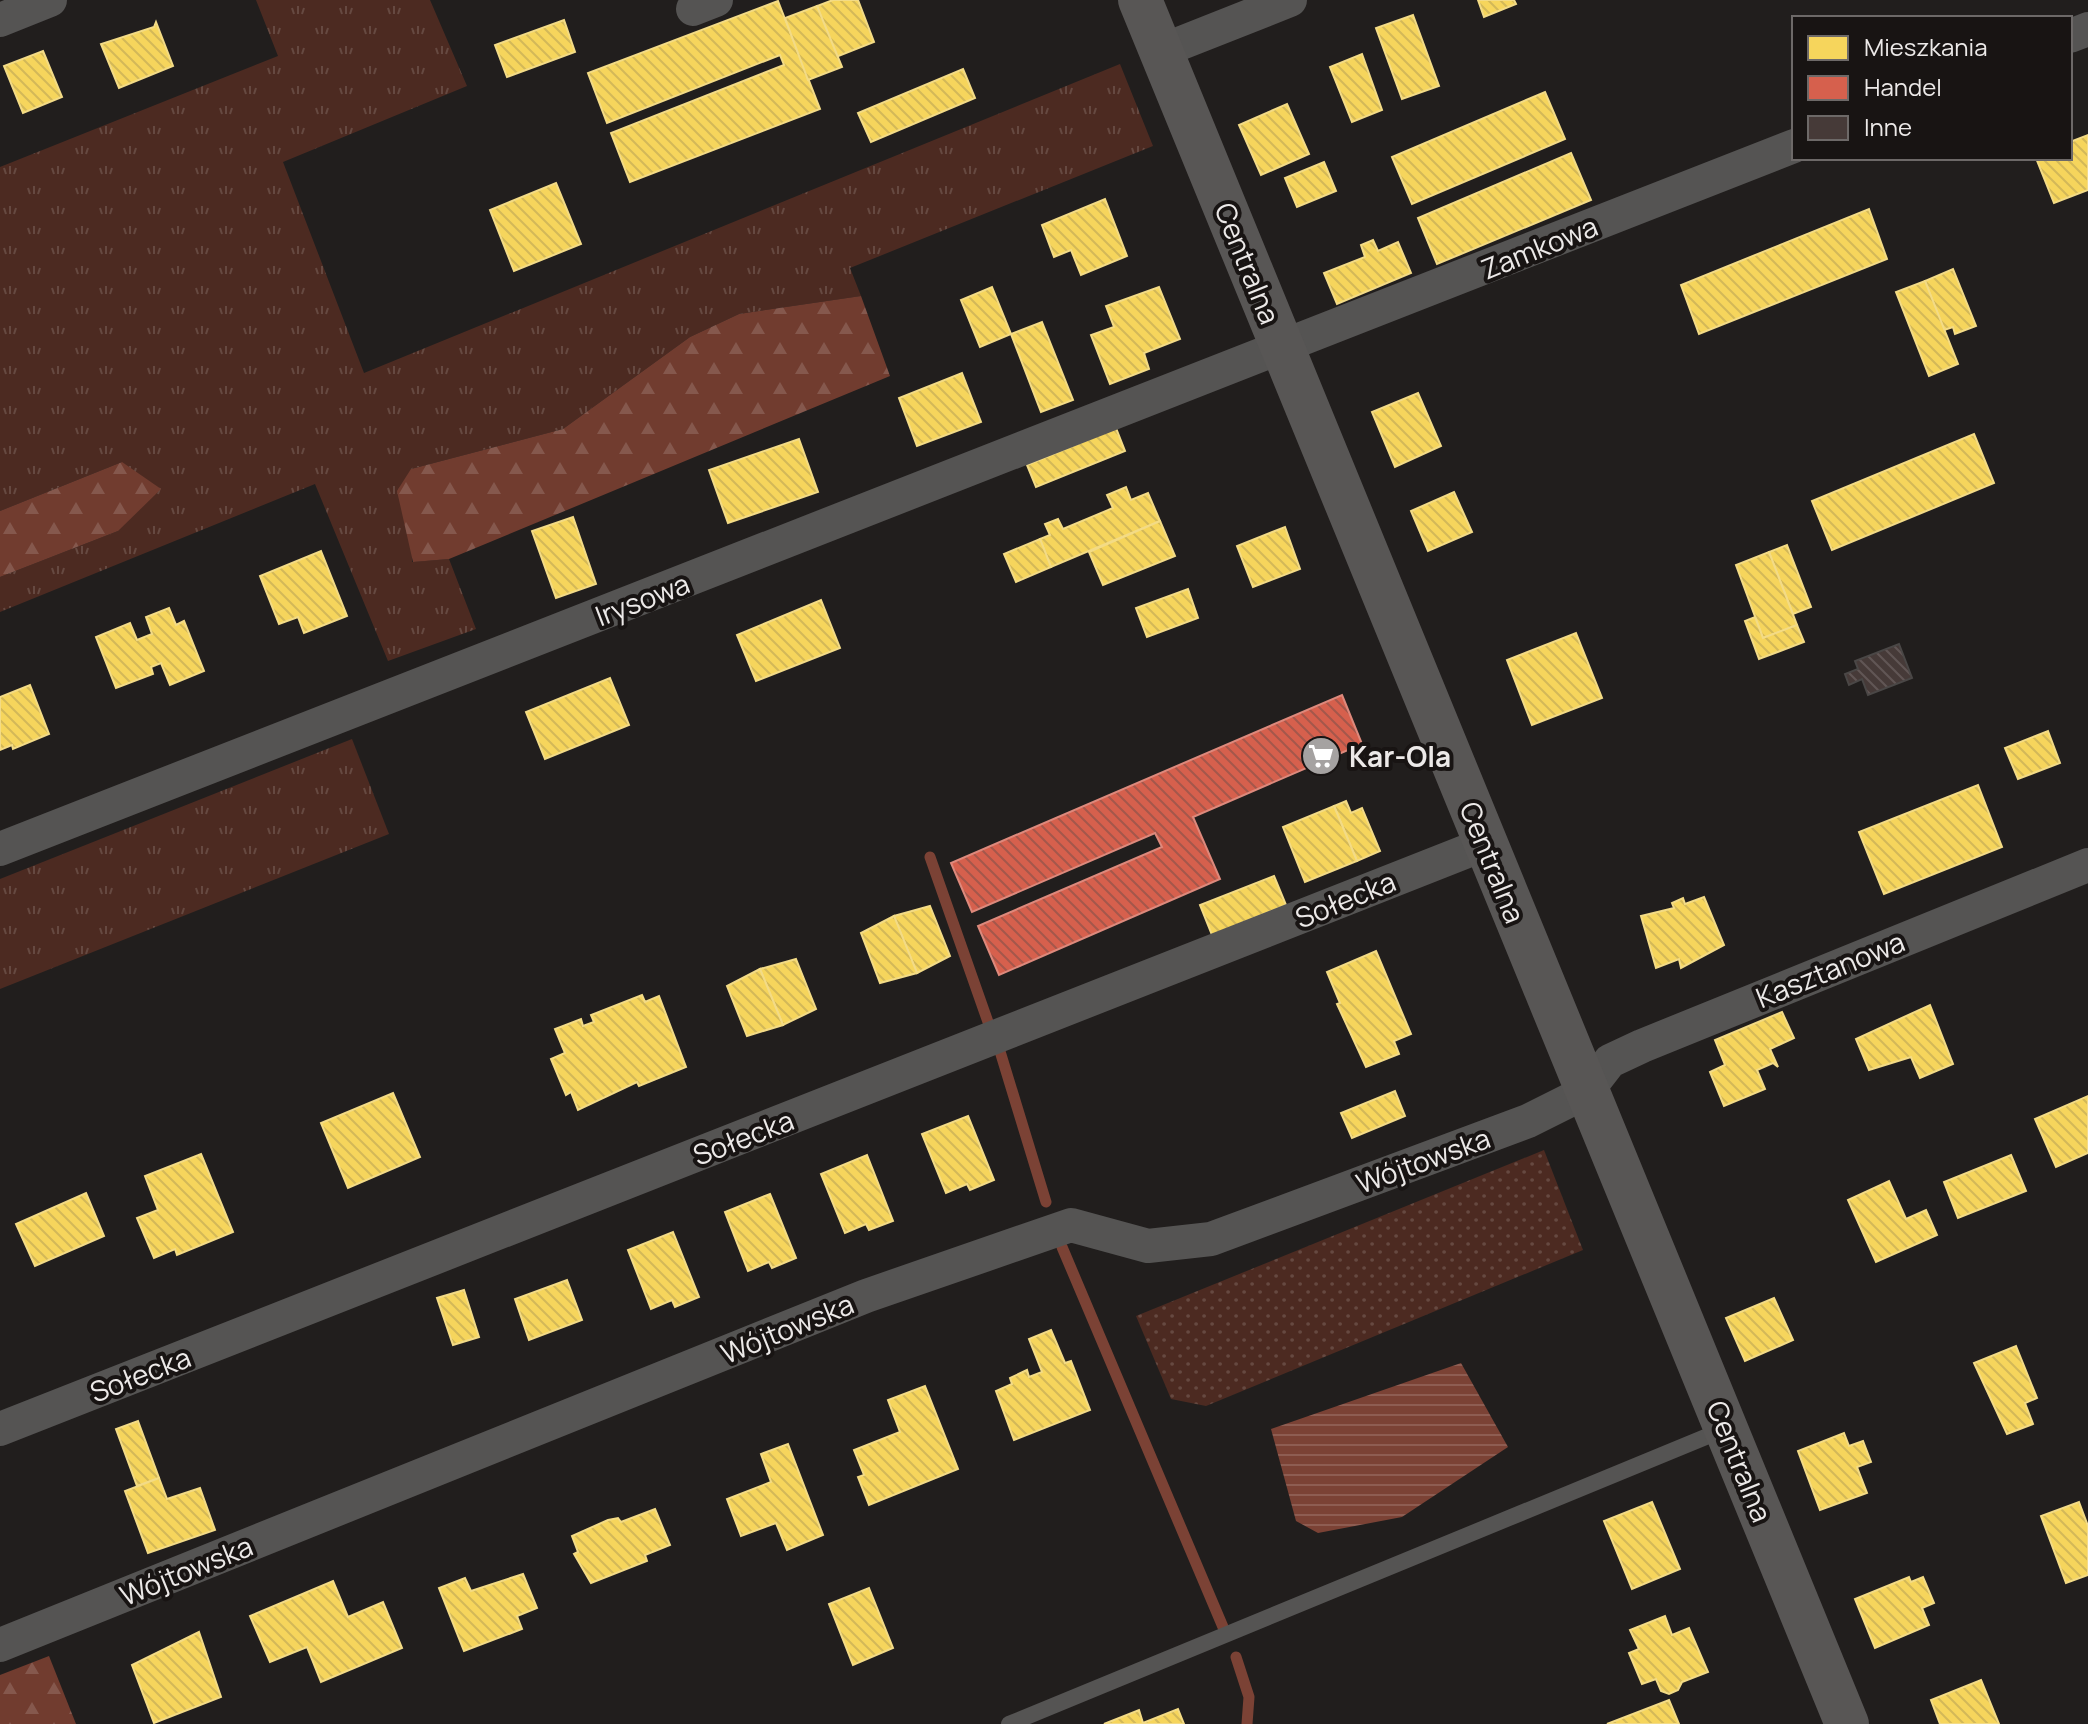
<svg xmlns="http://www.w3.org/2000/svg" width="2088" height="1724" font-family="Manrope,sans-serif">
<defs>
<pattern id="grass-tufts" width="24" height="20" patternUnits="userSpaceOnUse" patternTransform="scale(2)"><rect width="24" height="20" fill="#4c2a21"/><path d="M3 7l-1-3M5 7V3M7 7l1-3M15 17l-1-3M17 17v-4M19 17l1-3" fill="none" stroke="#664941"/></pattern>
<pattern id="forest-firs" width="22" height="20" patternUnits="userSpaceOnUse" patternTransform="scale(2)"><rect width="22" height="20" fill="#713c2f"/><path d="M5 1l3.5 6h-7zM16 11l3.5 6h-7z" fill="#85584d"/></pattern>
<pattern id="park-dots" width="8" height="8" patternUnits="userSpaceOnUse" patternTransform="scale(2)"><rect width="8" height="8" fill="#4c2a21"/><path d="M2 2h.1M6 6h.1" fill="none" stroke="#664941" stroke-width="1.8" stroke-linecap="round"/></pattern>
<pattern id="water-rules" width="6" height="5" patternUnits="userSpaceOnUse" patternTransform="scale(2)"><rect width="6" height="5" fill="#7b4235"/><path d="M0 2.5h6" fill="none" stroke="#8e5d52"/></pattern>
<pattern id="homes-back-hatch" width="6" height="6" patternUnits="userSpaceOnUse" patternTransform="scale(2)"><rect width="6" height="6" fill="#f6d55c"/><path d="M-1 5l2 2M0 0l6 6M5-1l2 2" fill="none" stroke="#d3b858"/></pattern>
<pattern id="shops-back-hatch" width="6" height="6" patternUnits="userSpaceOnUse" patternTransform="scale(2)"><rect width="6" height="6" fill="#d6604d"/><path d="M-1 5l2 2M0 0l6 6M5-1l2 2" fill="none" stroke="#a4574b"/></pattern>
<pattern id="building-back-hatch" width="6" height="6" patternUnits="userSpaceOnUse" patternTransform="scale(2)"><rect width="6" height="6" fill="#463a38"/><path d="M-1 5l2 2M0 0l6 6M5-1l2 2" fill="none" stroke="#615655"/></pattern>
</defs>
<rect width="100%" height="100%" fill="#211e1d"/>
<g fill="url(#grass-tufts)">
<path d="M256,0H430L467,86L283,162L364,373L1120,64L1153,146L850,268L861,296L739,314L690,337L563,429L411,469L412,562L449,559L476,629L388,661L315,484L0,612V577L118,531L122,462L0,511V167L278,56Z"/>
<path d="M352,739L389,834L0,989V879Z"/>
</g>
<g fill="url(#forest-firs)">
<path d="M861,296L890,376L449,559L413,562L397,491L411,469L563,429L690,337L739,314Z"/>
<path d="M122,462L161,489L118,531L0,577V511Z"/>
<path d="M49,1656L76,1724H0V1675Z"/>
</g>
<path fill="url(#park-dots)" d="M1544,1150L1583,1250L1206,1406L1171,1399L1136,1316Z"/>
<path fill="url(#water-rules)" d="M1461,1363L1508,1447L1402,1517L1318,1533L1296,1521L1271,1429Z"/>
<g fill="url(#homes-back-hatch)" stroke="#f3db86" stroke-width="2">
<path d="M833,0H858L874,42L836,57L817,6Z"/>
<path d="M1478,0H1514L1516,4L1484,17Z"/>
<path d="M778,1L820,109L630,182L611,133L784,65L780,55L607,123L588,73Z"/>
<path d="M817,6L842,67L808,80L785,18Z"/>
<path d="M1413,15L1439,86L1402,99L1376,28Z"/>
<path d="M564,20L575,52L507,77L495,45Z"/>
<path d="M156,22L173,66L119,88L101,44L154,27Z"/>
<path d="M43,51L62,97L23,113L4,66Z"/>
<path d="M1362,54L1382,110L1352,122L1330,67Z"/>
<path d="M963,69L975,98L871,142L858,113Z"/>
<path d="M1545,92L1565,139L1412,204L1392,157Z"/>
<path d="M1287,104L1309,154L1261,175L1239,125Z"/>
<path d="M2088,135V190L2054,203L2036,158H2070V142Z"/>
<path d="M1571,153L1591,200L1437,264L1418,218Z"/>
<path d="M1324,162L1336,191L1297,207L1285,178Z"/>
<path d="M556,183L581,244L514,271L490,210Z"/>
<path d="M1105,199L1127,256L1081,275L1071,250L1054,257L1042,225Z"/>
<path d="M1869,209L1887,259L1699,334L1681,285Z"/>
<path d="M1373,240L1378,251L1398,242L1411,273L1337,304L1324,273L1365,257L1361,245Z"/>
<path d="M1953,269L1976,326L1955,334L1953,327L1944,330L1925,281Z"/>
<path d="M1925,281L1958,364L1929,376L1896,292Z"/>
<path d="M992,287L1011,334L980,347L961,300Z"/>
<path d="M1159,287L1180,339L1144,353L1149,369L1110,384L1091,335L1114,327L1106,306Z"/>
<path d="M1042,322L1073,400L1041,412L1011,334Z"/>
<path d="M962,373L981,422L917,446L899,398Z"/>
<path d="M1418,393L1441,446L1395,467L1372,412Z"/>
<path d="M1116,428L1125,451L1036,487L1027,465Z"/>
<path d="M1974,434L1994,483L1832,550L1812,501Z"/>
<path d="M799,439L818,492L728,523L709,470Z"/>
<path d="M1126,487L1131,500L1148,493L1160,521L1051,567L1040,539L1050,535L1045,524L1058,519L1063,529L1113,508L1107,495Z"/>
<path d="M1454,492L1472,532L1428,551L1411,511Z"/>
<path d="M573,517L596,584L556,598L532,531Z"/>
<path d="M1160,521L1175,556L1103,585L1089,552Z"/>
<path d="M1285,527L1300,569L1253,587L1237,546Z"/>
<path d="M1040,539L1051,567L1016,582L1004,554Z"/>
<path d="M1787,545L1811,607L1793,614L1769,552Z"/>
<path d="M321,551L347,616L304,633L298,617L279,624L260,576Z"/>
<path d="M1769,552L1797,625L1763,638L1736,565Z"/>
<path d="M1188,589L1198,618L1147,637L1136,608Z"/>
<path d="M821,600L840,648L756,681L737,635Z"/>
<path d="M169,608L176,625L184,621L204,671L170,685L161,663L151,667L153,674L116,688L96,637L130,623L137,640L152,634L146,617Z"/>
<path d="M1755,617L1763,638L1797,625L1804,642L1759,659L1745,621Z"/>
<path d="M1576,633L1602,698L1532,725L1507,660Z"/>
<path d="M610,678L629,725L545,759L526,712Z"/>
<path d="M30,685L49,734L13,749L12,745L0,750V697Z"/>
<path d="M2048,731L2060,763L2018,779L2005,748Z"/>
<path d="M1978,785L2002,847L1884,894L1859,832Z"/>
<path d="M1346,801L1351,813L1362,808L1380,851L1357,861L1334,806Z"/>
<path d="M1334,806L1357,861L1305,882L1283,827Z"/>
<path d="M1274,876L1286,905L1212,935L1200,905Z"/>
<path d="M1704,897L1724,945L1681,968L1679,959L1656,968L1641,916L1674,908L1672,903L1683,898L1685,904Z"/>
<path d="M930,906L950,956L917,973L894,916Z"/>
<path d="M894,916L917,973L880,983L861,933Z"/>
<path d="M1376,951L1411,1034L1394,1041L1399,1054L1366,1067L1337,1004L1340,1003L1327,972Z"/>
<path d="M796,959L816,1009L783,1025L760,969Z"/>
<path d="M760,969L783,1025L747,1036L727,986Z"/>
<path d="M642,995L645,1002L659,996L686,1067L639,1086L637,1082L578,1110L571,1092L566,1095L551,1059L565,1053L555,1029L581,1019L583,1026L594,1022L591,1015Z"/>
<path d="M1930,1005L1953,1064L1920,1078L1911,1057L1869,1070L1856,1039Z"/>
<path d="M1782,1012L1794,1038L1770,1049L1778,1067L1773,1063L1757,1070L1765,1089L1724,1106L1710,1072L1725,1065L1715,1040Z"/>
<path d="M1395,1091L1405,1116L1352,1138L1341,1113Z"/>
<path d="M393,1093L420,1157L348,1188L321,1123Z"/>
<path d="M2088,1096V1153L2056,1167L2035,1119Z"/>
<path d="M968,1116L994,1180L970,1190L967,1184L946,1193L922,1134Z"/>
<path d="M201,1154L233,1232L177,1255L175,1249L154,1258L137,1218L158,1210L145,1176Z"/>
<path d="M867,1155L893,1221L869,1230L866,1224L845,1233L821,1174Z"/>
<path d="M2011,1155L2026,1191L1958,1218L1944,1182Z"/>
<path d="M1889,1181L1906,1219L1926,1210L1937,1235L1876,1262L1848,1200Z"/>
<path d="M86,1193L104,1236L35,1266L16,1224Z"/>
<path d="M770,1194L796,1258L772,1268L769,1262L748,1271L725,1212Z"/>
<path d="M673,1232L699,1297L675,1307L672,1300L651,1309L628,1250Z"/>
<path d="M567,1280L582,1320L529,1340L515,1299Z"/>
<path d="M464,1290L479,1337L453,1345L437,1298Z"/>
<path d="M1774,1298L1793,1340L1745,1361L1726,1318Z"/>
<path d="M1051,1330L1065,1363L1071,1361L1090,1410L1014,1440L996,1391L1012,1384L1010,1378L1027,1370L1029,1377L1042,1372L1029,1339Z"/>
<path d="M2016,1346L2037,1398L2025,1403L2033,1424L2007,1434L1974,1363Z"/>
<path d="M925,1386L958,1469L869,1505L858,1477L864,1475L854,1450L900,1432L888,1400Z"/>
<path d="M138,1421L159,1478L137,1486L116,1429Z"/>
<path d="M1844,1433L1849,1446L1863,1441L1871,1462L1857,1467L1867,1493L1820,1510L1798,1451Z"/>
<path d="M788,1444L823,1535L787,1550L776,1523L741,1536L727,1499L771,1482L761,1454Z"/>
<path d="M159,1478L167,1499L200,1488L215,1530L148,1553L125,1491Z"/>
<path d="M1652,1502L1680,1569L1632,1589L1604,1521Z"/>
<path d="M2079,1502L2088,1526V1575L2066,1583L2041,1516Z"/>
<path d="M655,1509L670,1545L645,1555L647,1561L591,1583L574,1554L578,1552L572,1536L608,1520L618,1518L621,1522Z"/>
<path d="M523,1574L537,1608L517,1616L522,1629L464,1651L439,1588L465,1578L471,1591Z"/>
<path d="M1909,1577L1911,1582L1923,1577L1934,1603L1922,1608L1929,1625L1875,1648L1855,1599Z"/>
<path d="M333,1581L348,1617L383,1602L402,1648L321,1682L307,1647L270,1662L250,1616Z"/>
<path d="M869,1588L893,1648L853,1665L829,1604Z"/>
<path d="M1665,1616L1672,1635L1689,1628L1708,1672L1682,1682L1678,1690L1669,1694L1661,1691L1656,1679L1642,1684L1629,1653L1639,1649L1630,1630Z"/>
<path d="M199,1632L221,1697L154,1723L132,1665Z"/>
<path d="M1981,1680L1999,1724H1940L1931,1700Z"/>
<path d="M1669,1700L1679,1724H1607Z"/>
<path d="M1178,1709L1184,1724H1104L1139,1710L1143,1723Z"/>
</g>
<path fill="url(#shops-back-hatch)" stroke="#dd897c" stroke-width="2" d="M1342,695L1362,744L1193,817L1220,879L999,975L978,926L1162,847L1155,833L972,912L951,863Z"/>
<g fill="none" stroke-linecap="round" stroke-linejoin="round">
<g stroke="#7b4235" stroke-width="11">
<path d="M930,857L988,1022"/>
<path d="M999,1048L1046,1202"/>
<path d="M1062,1247L1223,1627"/>
<path d="M1236,1657L1249,1697L1247,1724"/>
</g>
</g>
<path fill="url(#building-back-hatch)" stroke="#4a4746" stroke-width="2" d="M1899,644L1912,678L1868,695L1862,679L1849,685L1845,674L1858,669L1855,661Z"/>
<g fill="none" stroke-linecap="round" stroke-linejoin="round">
<path stroke="#555453" stroke-width="16" d="M1009,1724L1725,1429"/>
<g stroke="#555453" stroke-width="34">
<path d="M693,9L716,0"/>
<path d="M0,20L50,0"/>
<path d="M2070,36L2088,29"/>
<path d="M1161,51L1290,0"/>
<path d="M0,849L1794,146"/>
<path d="M0,1429L1485,844"/>
<path d="M0,1645L866,1296L1071,1225L1148,1246L1211,1239L1528,1121L1586,1092L1610,1061L1642,1046L2088,865"/>
</g>
<path stroke="#585655" stroke-width="44" d="M1140,0L1847,1724"/>
</g>
<defs>
<symbol id="supermarket-disc" viewBox="-11 -11 22 22"><circle r="9.5" fill="#a5a2a1" stroke="#181413"/><path d="M-6-5.5h2.5l.6 2H6L4.5 2H-2.5L-4.4-4H-6ZM-1.5 3.2a1.3 1.3 0 1 0 .1 0ZM3 3.2a1.3 1.3 0 1 0 .1 0Z" fill="#fff"/></symbol>
</defs>
<g fill-rule="evenodd">
<use href="#supermarket-disc" x="1299" y="734" width="44" height="44"/>
</g>
<g text-anchor="middle" dominant-baseline="central" stroke-width="8" stroke-linejoin="round" paint-order="stroke">
<g font-size="28" fill="#ece9e8" stroke="#181413">
<text transform="translate(1539 247) rotate(-22)">Zamkowa</text>
<text transform="translate(1248 263) rotate(68)">Centralna</text>
<text transform="translate(642 599) rotate(-21)">Irysowa</text>
<text transform="translate(1493 862) rotate(68)">Centralna</text>
<text transform="translate(1345 899) rotate(-22)">Sołecka</text>
<text transform="translate(1830 969) rotate(-22)">Kasztanowa</text>
<text transform="translate(743 1137) rotate(-21)">Sołecka</text>
<text transform="translate(1423 1160) rotate(-20)">Wójtowska</text>
<text transform="translate(787 1328) rotate(-22)">Wójtowska</text>
<text transform="translate(140 1374) rotate(-21)">Sołecka</text>
<text transform="translate(1740 1461) rotate(68)">Centralna</text>
<text transform="translate(186 1570) rotate(-22)">Wójtowska</text>
</g>
<g font-size="28" font-weight="bold" fill="#ece9e8" stroke="#181413" text-anchor="start">
<text x="1349" y="756">Kar-Ola</text>
</g>
</g>
<rect x="1792" y="16" width="280" height="144" fill="#181413" stroke="#6d6968" stroke-width="2"/>
<rect x="1808" y="36" width="40" height="24" fill="#f6d55c" stroke="#6d6968" stroke-width="2"/>
<text x="1864" y="56" font-size="24" fill="#ece9e8">Mieszkania</text>
<rect x="1808" y="76" width="40" height="24" fill="#d6604d" stroke="#6d6968" stroke-width="2"/>
<text x="1864" y="96" font-size="24" fill="#ece9e8">Handel</text>
<rect x="1808" y="116" width="40" height="24" fill="#463a38" stroke="#6d6968" stroke-width="2"/>
<text x="1864" y="136" font-size="24" fill="#ece9e8">Inne</text>
</svg>
